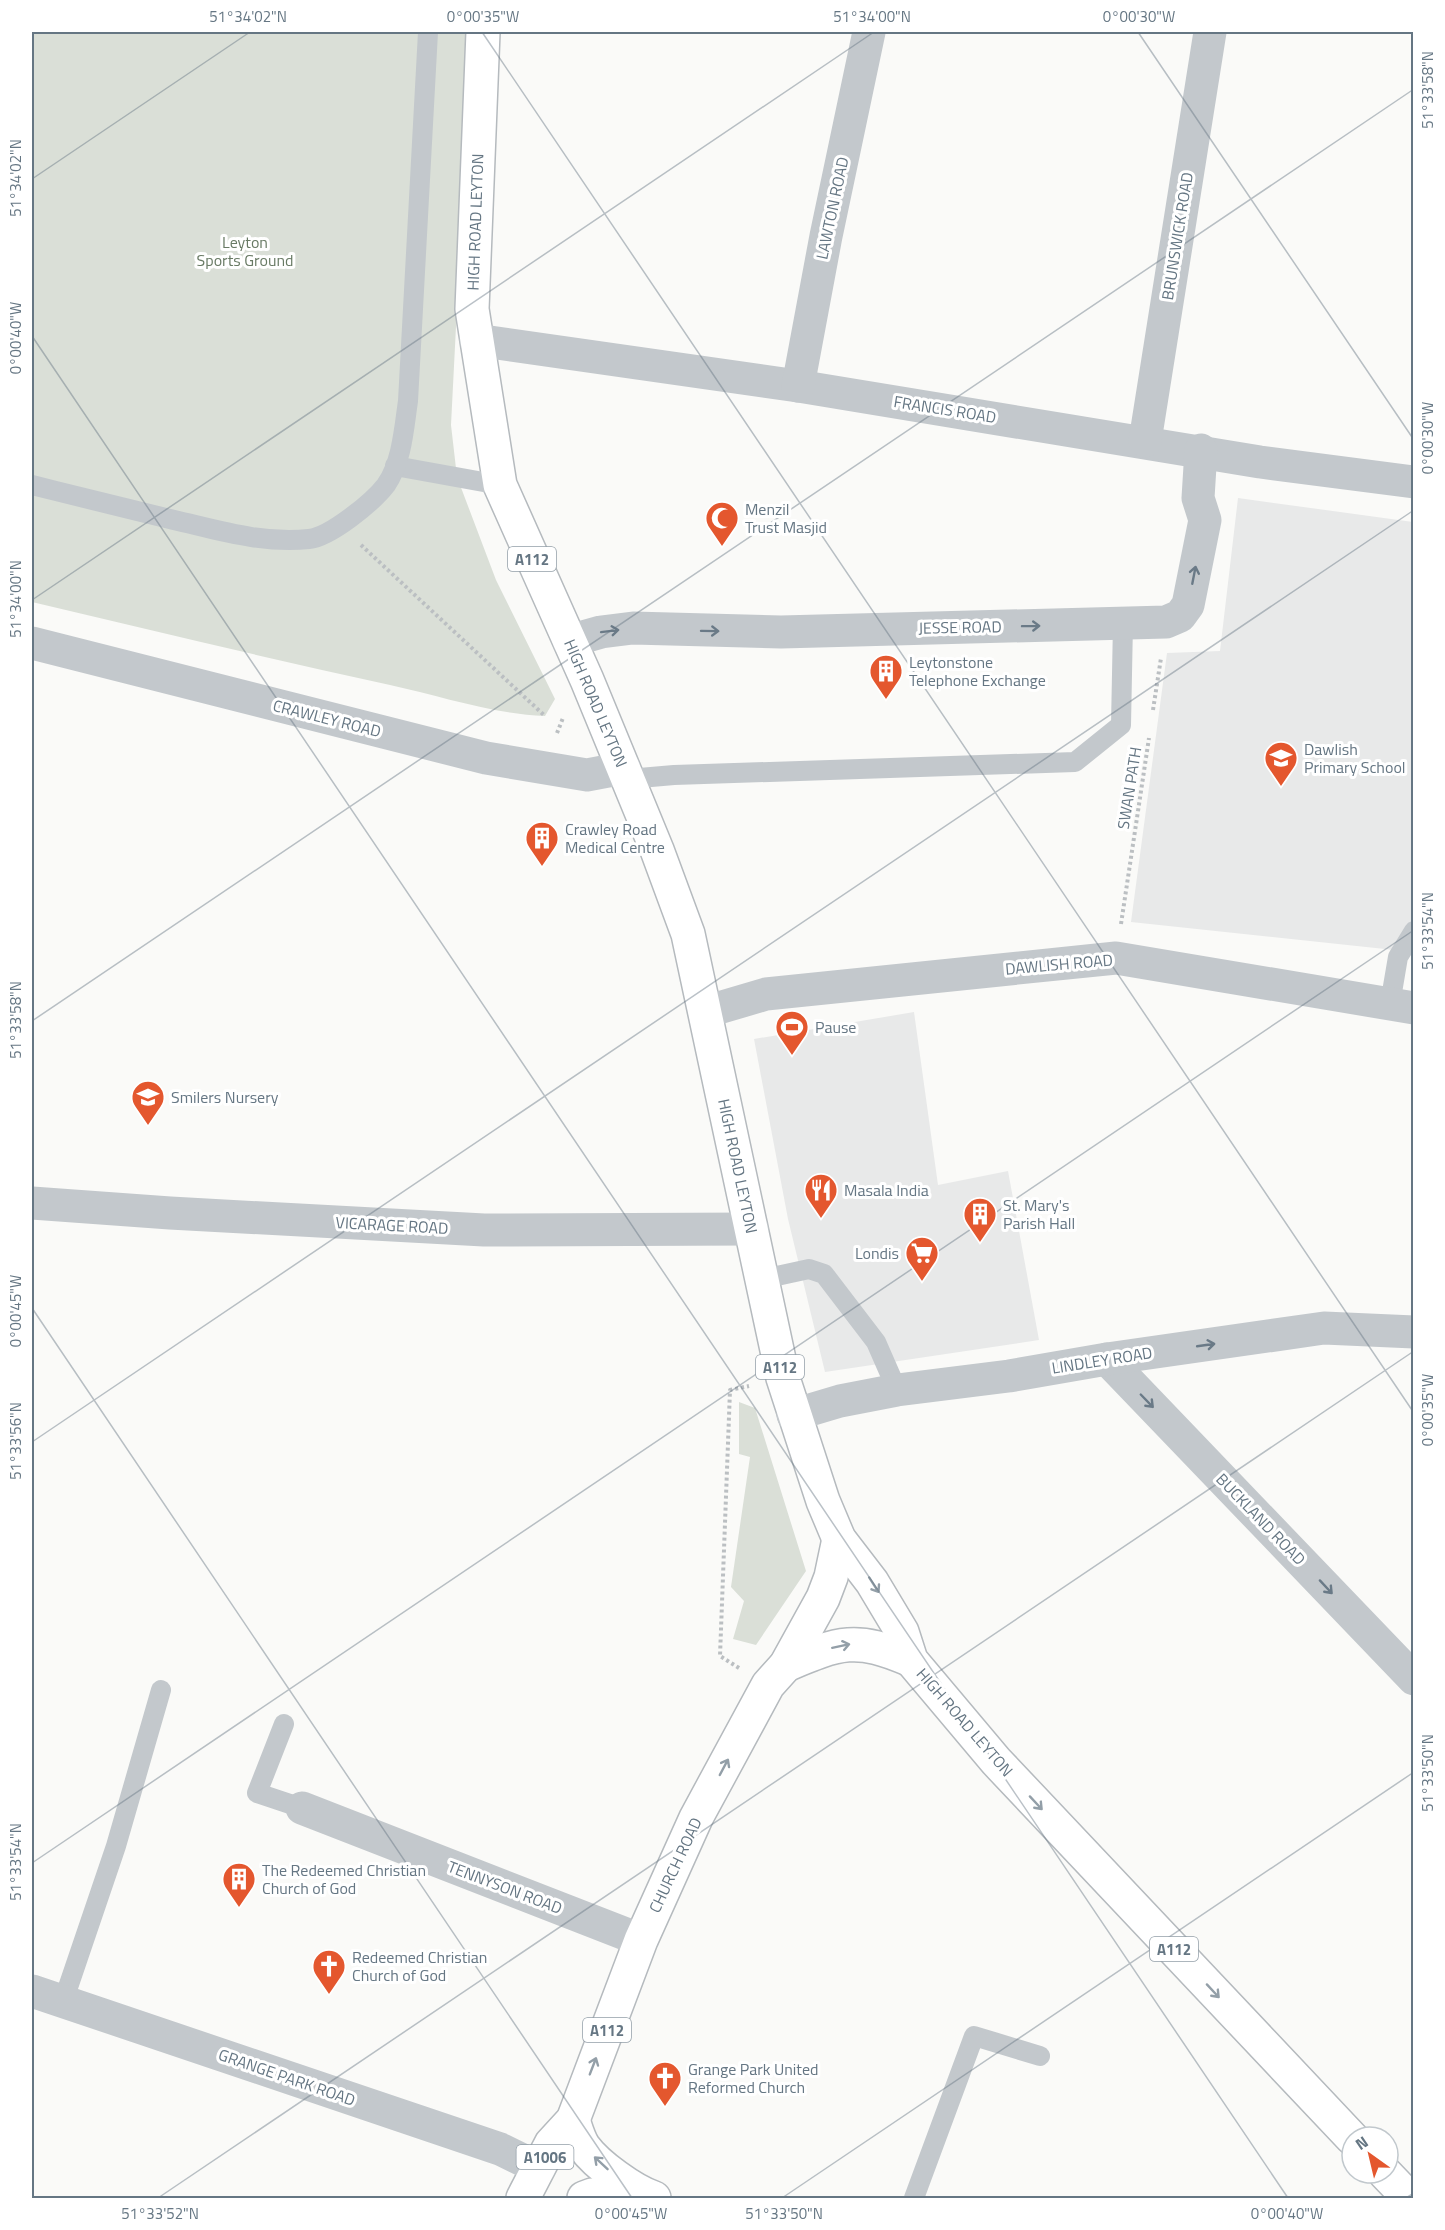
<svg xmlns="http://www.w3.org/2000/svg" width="1445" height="2230" font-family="'Titillium Web',sans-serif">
<rect width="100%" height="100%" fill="#fafaf8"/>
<g fill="#e8e9e9">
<path d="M1238,498L1413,522V952L1131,922L1167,653L1220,651Z"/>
<path d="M914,1012L938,1185L1008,1171L1039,1340L825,1372L788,1219L754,1039Z"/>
</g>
<g fill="#dadfd7">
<path d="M32,32H471L451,425L457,477L496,580L555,699L545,716C492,714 441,696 390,685C270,659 151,630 32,602Z"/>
<path d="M739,1402L755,1408L806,1571L756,1645L733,1639L744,1601L731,1587L750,1457L739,1454Z"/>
</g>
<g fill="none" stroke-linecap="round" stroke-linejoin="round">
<defs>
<g id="primary">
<path d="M483,32L472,309L500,485L587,680L657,850L688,934L783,1378L823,1501L839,1539L872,1582L902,1632L911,1660L996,1761L1352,2138"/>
<path d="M786,1665C840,1642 856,1636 911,1660"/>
<path d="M573,2120C576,2129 579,2140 584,2147C597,2165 633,2191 654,2198"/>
<path d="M1385,2173L1409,2198"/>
<path d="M523,2198L551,2144L573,2120L641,1940L696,1818L768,1685L786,1665L823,1598L831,1577L839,1539"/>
<path d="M584,2198L592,2195H643"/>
</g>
</defs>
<use href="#primary" stroke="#b5babe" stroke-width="36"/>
<g stroke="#bbbfc2" stroke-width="4" stroke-dasharray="3 3" stroke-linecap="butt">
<path d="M361,545L545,716"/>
<path d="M1153,710L1161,658"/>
<path d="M557,733L563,718"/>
<path d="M1121,924L1149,738"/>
<path d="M739,1668L720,1656L730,1390L749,1386"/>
</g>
<g stroke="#c3c8cc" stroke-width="20">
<path d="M395,466L500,485"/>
<path d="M32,485C79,497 126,508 174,520C218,530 262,544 309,539C330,537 373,502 386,485C402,462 404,428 408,401L428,32"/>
<path d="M628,779L674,775L1075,762L1121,725L1123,623"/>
<path d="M1390,1004L1398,957L1414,931"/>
<path d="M763,1279L809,1269L824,1274L876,1342L897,1390"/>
<path d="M284,1724L257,1793L302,1808"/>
<path d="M63,2002L116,1846L161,1690"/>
<path d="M914,2198L974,2036L1040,2056"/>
</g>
<g stroke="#c3c8cc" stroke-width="33">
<path d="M476,340L798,386L1260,462L1414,482"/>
<path d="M798,386L826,236L869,32"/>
<path d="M1145,441L1210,32"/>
<path d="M569,641L601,632L633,628L781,632L1166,622L1180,616L1188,605L1205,520L1198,498L1201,450"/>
<path d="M32,643L486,758L587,775L624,768"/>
<path d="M705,1012L766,994L1116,958L1414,1008"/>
<path d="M32,1203L170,1213L484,1230L752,1229"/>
<path d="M1107,1359L1414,1679"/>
<path d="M793,1415L840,1401L897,1390L1009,1376L1107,1359L1324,1328L1414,1332"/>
<path d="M302,1808L641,1940"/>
<path d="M32,1991L500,2149L539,2168"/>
</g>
<use href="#primary" stroke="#fff" stroke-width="33"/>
</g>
<defs><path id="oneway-shaft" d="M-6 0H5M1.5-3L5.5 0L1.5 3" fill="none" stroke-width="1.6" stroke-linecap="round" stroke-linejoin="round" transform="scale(1.5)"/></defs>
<g stroke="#6a7a87">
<use href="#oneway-shaft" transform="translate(1194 575) rotate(-79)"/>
<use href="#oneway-shaft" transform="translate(1031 626) rotate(-1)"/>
<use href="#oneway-shaft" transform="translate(610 631) rotate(-7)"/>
<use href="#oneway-shaft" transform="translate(710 631) rotate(1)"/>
<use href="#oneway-shaft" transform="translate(1206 1345) rotate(-8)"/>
<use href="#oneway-shaft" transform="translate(1147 1401) rotate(46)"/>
<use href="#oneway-shaft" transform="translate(1326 1587) rotate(47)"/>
</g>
<g stroke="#939fa8">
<use href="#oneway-shaft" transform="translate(874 1585) rotate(57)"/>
<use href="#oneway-shaft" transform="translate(841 1646) rotate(-12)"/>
<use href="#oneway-shaft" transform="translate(724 1767) rotate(-62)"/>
<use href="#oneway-shaft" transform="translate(1036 1803) rotate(47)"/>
<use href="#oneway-shaft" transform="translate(1213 1991) rotate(47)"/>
<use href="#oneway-shaft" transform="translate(593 2066) rotate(-69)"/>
<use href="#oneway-shaft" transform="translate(601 2163) rotate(-137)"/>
</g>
<path fill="none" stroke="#657683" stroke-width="1.5" stroke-opacity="0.45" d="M482,32L1414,1413M1138,32L1414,440M32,179L250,32M32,336L1288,2198M32,600L874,32M32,1021L1414,89M32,1308L632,2198M32,1442L1414,510M32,1863L1414,930M158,2198L1414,1351M782,2198L1414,1772M1406,2198L1414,2193"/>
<defs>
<symbol id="mosque-pin" viewBox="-11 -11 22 30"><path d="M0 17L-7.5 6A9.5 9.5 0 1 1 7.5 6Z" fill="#e4572e" stroke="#fff"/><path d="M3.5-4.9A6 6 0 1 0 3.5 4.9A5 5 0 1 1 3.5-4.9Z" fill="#fff"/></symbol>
<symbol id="building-pin" viewBox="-11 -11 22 30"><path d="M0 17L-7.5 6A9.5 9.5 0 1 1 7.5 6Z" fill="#e4572e" stroke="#fff"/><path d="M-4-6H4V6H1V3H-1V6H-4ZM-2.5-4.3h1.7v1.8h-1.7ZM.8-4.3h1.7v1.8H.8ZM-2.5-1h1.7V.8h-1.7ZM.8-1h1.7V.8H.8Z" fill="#fff"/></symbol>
<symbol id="school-pin" viewBox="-11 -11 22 30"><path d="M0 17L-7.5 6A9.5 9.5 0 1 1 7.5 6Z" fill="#e4572e" stroke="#fff"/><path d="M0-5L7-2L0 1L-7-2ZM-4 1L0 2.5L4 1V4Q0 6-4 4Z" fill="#fff"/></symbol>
<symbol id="stadium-pin" viewBox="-11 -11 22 30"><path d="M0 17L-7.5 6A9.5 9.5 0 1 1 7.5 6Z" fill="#e4572e" stroke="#fff"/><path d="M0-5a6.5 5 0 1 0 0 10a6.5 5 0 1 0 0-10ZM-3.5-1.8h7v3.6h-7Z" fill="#fff"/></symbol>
<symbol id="restaurant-pin" viewBox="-11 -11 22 30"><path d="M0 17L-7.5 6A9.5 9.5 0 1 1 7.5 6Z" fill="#e4572e" stroke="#fff"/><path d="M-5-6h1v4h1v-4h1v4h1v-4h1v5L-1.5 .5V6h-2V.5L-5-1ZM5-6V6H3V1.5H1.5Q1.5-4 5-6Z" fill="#fff"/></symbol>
<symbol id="supermarket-pin" viewBox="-11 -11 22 30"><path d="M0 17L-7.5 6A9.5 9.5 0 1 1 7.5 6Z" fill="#e4572e" stroke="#fff"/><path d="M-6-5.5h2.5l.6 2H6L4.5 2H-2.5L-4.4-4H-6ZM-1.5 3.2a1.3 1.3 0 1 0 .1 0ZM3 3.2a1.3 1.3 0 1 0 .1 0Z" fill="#fff"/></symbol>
<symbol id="church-pin" viewBox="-11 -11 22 30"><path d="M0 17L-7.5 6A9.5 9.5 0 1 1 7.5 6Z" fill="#e4572e" stroke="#fff"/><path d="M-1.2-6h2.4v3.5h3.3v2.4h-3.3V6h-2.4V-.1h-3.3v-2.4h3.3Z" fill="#fff"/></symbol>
</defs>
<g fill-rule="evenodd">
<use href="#mosque-pin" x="703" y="499" width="38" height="52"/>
<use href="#building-pin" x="867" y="652" width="38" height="52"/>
<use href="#school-pin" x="1262" y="739" width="38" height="52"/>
<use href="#building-pin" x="523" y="819" width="38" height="52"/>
<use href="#stadium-pin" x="773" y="1008" width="38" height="52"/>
<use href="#school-pin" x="129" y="1078" width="38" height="52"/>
<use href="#restaurant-pin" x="802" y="1171" width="38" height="52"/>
<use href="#building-pin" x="961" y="1195" width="38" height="52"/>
<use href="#supermarket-pin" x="903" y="1234" width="38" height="52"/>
<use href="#building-pin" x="220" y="1860" width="38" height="52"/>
<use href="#church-pin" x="310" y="1947" width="38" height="52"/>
<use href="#church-pin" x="646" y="2059" width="38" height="52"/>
</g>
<g text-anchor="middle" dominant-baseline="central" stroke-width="6" stroke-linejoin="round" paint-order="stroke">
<g fill="#fff" stroke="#939fa8" stroke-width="1.5">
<rect x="508" y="547" width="48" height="24" rx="4.5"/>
<rect x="756" y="1355" width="48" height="24" rx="4.5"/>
<rect x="1150" y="1937" width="48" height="24" rx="4.5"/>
<rect x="583" y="2018" width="48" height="24" rx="4.5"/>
<rect x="516.5" y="2145" width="57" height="24" rx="4.5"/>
</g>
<g font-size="15" font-weight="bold" fill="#657683">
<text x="532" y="559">A112</text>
<text x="780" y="1367">A112</text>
<text x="1174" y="1949">A112</text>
<text x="607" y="2030">A112</text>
<text x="545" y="2157">A1006</text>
</g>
<g font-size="16" fill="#657683" stroke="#fff">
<text transform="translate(832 208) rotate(-78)">LAWTON ROAD</text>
<text transform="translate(475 222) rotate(-88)">HIGH ROAD LEYTON</text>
<text transform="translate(1177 236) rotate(-81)">BRUNSWICK ROAD</text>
<text transform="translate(945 409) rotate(9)">FRANCIS ROAD</text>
<text transform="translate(960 627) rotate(-1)">JESSE ROAD</text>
<text transform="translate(596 703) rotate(67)">HIGH ROAD LEYTON</text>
<text transform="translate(327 718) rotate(14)">CRAWLEY ROAD</text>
<text transform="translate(1129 788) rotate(-81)">SWAN PATH</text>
<text transform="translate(1059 964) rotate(-5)">DAWLISH ROAD</text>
<text transform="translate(738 1166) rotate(78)">HIGH ROAD LEYTON</text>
<text transform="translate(392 1225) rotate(3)">VICARAGE ROAD</text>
<text transform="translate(1102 1360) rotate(-9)">LINDLEY ROAD</text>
<text transform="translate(1261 1519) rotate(46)">BUCKLAND ROAD</text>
<text transform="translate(965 1722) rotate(49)">HIGH ROAD LEYTON</text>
<text transform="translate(675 1865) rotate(-65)">CHURCH ROAD</text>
<text transform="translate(505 1887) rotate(21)">TENNYSON ROAD</text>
<text transform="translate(287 2077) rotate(19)">GRANGE PARK ROAD</text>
</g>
<g font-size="16" fill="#687a64" stroke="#fff">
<text x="245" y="242">Leyton<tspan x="245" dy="18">Sports Ground</tspan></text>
</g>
<g font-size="16" fill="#657683" stroke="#fff" text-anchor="start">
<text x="745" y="509">Menzil<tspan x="745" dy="18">Trust Masjid</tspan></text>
<text x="909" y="662">Leytonstone<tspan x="909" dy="18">Telephone Exchange</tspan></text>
<text x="1304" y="749">Dawlish<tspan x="1304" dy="18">Primary School</tspan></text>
<text x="565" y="829">Crawley Road<tspan x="565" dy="18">Medical Centre</tspan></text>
<text x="815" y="1027">Pause</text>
<text x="171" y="1097">Smilers Nursery</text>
<text x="844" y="1190">Masala India</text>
<text x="1003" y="1205">St. Mary's<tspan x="1003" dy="18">Parish Hall</tspan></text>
<text x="899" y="1253" text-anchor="end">Londis</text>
<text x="262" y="1870">The Redeemed Christian<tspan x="262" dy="18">Church of God</tspan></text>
<text x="352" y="1957">Redeemed Christian<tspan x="352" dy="18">Church of God</tspan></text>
<text x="688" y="2069">Grange Park United<tspan x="688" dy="18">Reformed Church</tspan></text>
</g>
</g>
<rect width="1445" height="2230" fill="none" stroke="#ffffff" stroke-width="66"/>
<g transform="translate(1370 2155) rotate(326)"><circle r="28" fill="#ffffff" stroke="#c1c8cd" stroke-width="1.5"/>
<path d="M0-4.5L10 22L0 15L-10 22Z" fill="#e4572e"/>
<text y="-9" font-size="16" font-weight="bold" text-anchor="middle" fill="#657683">N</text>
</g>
<rect x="33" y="33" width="1379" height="2164" fill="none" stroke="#657683" stroke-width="2"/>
<g font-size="15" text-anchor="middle" fill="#657683">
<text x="248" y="22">51°34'02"N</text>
<text x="483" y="22">0°00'35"W</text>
<text x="872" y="22">51°34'00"N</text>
<text x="1139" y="22">0°00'30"W</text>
<text transform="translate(1428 90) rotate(-90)" y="5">51°33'58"N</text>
<text transform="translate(16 178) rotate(-90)" y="5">51°34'02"N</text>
<text transform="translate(16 338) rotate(-90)" y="5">0°00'40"W</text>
<text transform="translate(1428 438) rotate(-90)" y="5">0°00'30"W</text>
<text transform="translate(16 599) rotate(-90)" y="5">51°34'00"N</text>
<text transform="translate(1428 931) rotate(-90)" y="5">51°33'54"N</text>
<text transform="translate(16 1020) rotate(-90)" y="5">51°33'58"N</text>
<text transform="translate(16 1311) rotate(-90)" y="5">0°00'45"W</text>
<text transform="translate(1428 1410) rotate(-90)" y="5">0°00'35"W</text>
<text transform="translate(16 1441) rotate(-90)" y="5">51°33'56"N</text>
<text transform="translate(1428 1773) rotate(-90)" y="5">51°33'50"N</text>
<text transform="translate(16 1862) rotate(-90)" y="5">51°33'54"N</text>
<text x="160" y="2219">51°33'52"N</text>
<text x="631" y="2219">0°00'45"W</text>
<text x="784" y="2219">51°33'50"N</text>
<text x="1287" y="2219">0°00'40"W</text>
</g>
</svg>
